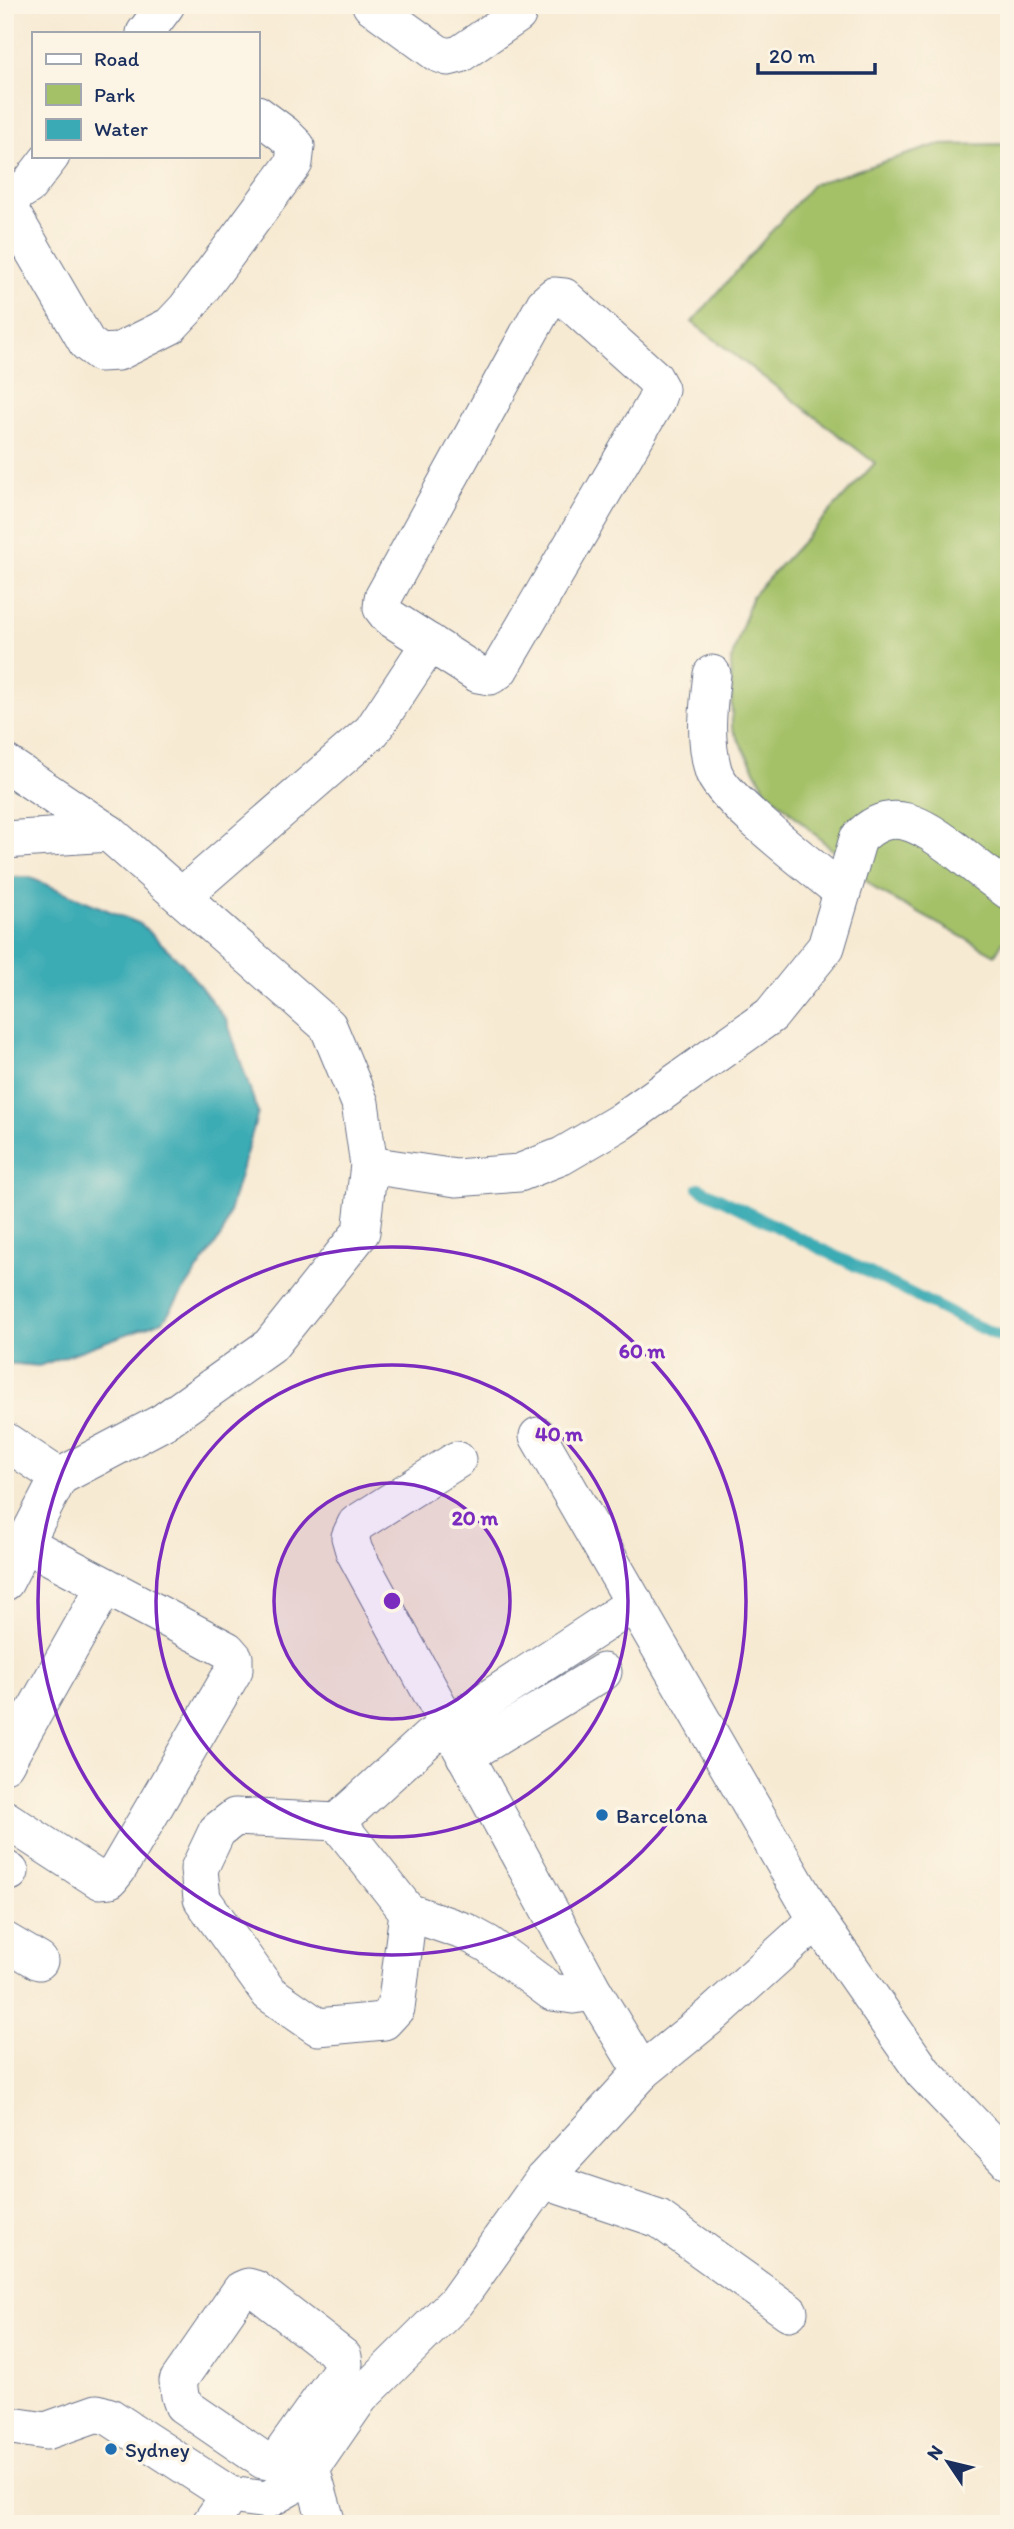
<svg xmlns="http://www.w3.org/2000/svg" width="1014" height="2529" font-family="Itim,sans-serif">
<rect width="100%" height="100%" fill="#fcf5e5"/>
<filter id="ink" filterUnits="userSpaceOnUse"><feTurbulence type="fractalNoise" baseFrequency=".0143" numOctaves="2"/><feDisplacementMap in="SourceGraphic" scale="14" xChannelSelector="R" yChannelSelector="G"/><feConvolveMatrix kernelMatrix="1 2 1 2 8 2 1 2 1" color-interpolation-filters="sRGB"/></filter>
<filter id="wash" filterUnits="userSpaceOnUse"><feTurbulence type="fractalNoise" baseFrequency=".00686" numOctaves="4" result="noise"/><feDisplacementMap in="SourceGraphic" scale="28" xChannelSelector="R" yChannelSelector="G"/><feGaussianBlur stdDeviation="1.57" result="paint"/><feColorMatrix in="noise" values="0 0 0 0 0 0 0 0 0 0 0 0 0 0 0 0 0 1.4 0 .05"/><feComposite in="paint" operator="in"/></filter>
<g filter="url(#wash)">
<rect width="100%" height="100%" fill="#f7ead3"/>
<path fill="#a4c168" stroke="#607863" stroke-width="2" d="M1009,144V931L995,955L878,891L766,790L732,728L731,661L752,596L875,463L692,322L813,184L937,145Z"/>
<path fill="#3aabb4" stroke="#2a6d89" stroke-width="2" d="M5,877H28L141,924L182,963L227,1021L258,1113L223,1233L163,1321L39,1366L5,1363Z"/>
<g fill="none" stroke-linecap="round" stroke-linejoin="round">
<path stroke="#3aabb4" stroke-width="12" d="M699,1188L974,1325L1009,1340"/>
</g>
</g>
<g filter="url(#ink)">
<g fill="none" stroke-linecap="round" stroke-linejoin="round">
<defs>
<g id="minor">
<path d="M371,5L437,53L448,57L460,54L517,15V5"/>
<path d="M145,33L166,5"/>
<path d="M5,201L28,186L51,156"/>
<path d="M5,202L87,343L100,353L118,352L170,326L186,309L294,163L296,146L284,134L257,114"/>
<path d="M554,296L564,297L654,378L660,389L655,403L499,670L490,676L478,674L389,617L382,608L383,598L545,304Z"/>
<path d="M712,674C708,708 704,737 713,770C720,798 815,869 841,891"/>
<path d="M5,763L109,833L328,1026L360,1103L369,1165L361,1232L270,1346L163,1422L59,1477L5,1582"/>
<path d="M5,840L109,833"/>
<path d="M182,896L372,731L430,643"/>
<path d="M369,1165L456,1178L519,1173L562,1156L620,1122L771,1015L826,947L858,839C892,802 924,827 957,851C974,865 991,878 1009,891"/>
<path d="M5,1441L59,1477"/>
<path d="M457,1460L356,1524L350,1537L354,1551L594,1992"/>
<path d="M465,1756L603,1672"/>
<path d="M5,1764L105,1586"/>
<path d="M5,1819L99,1880L110,1879L118,1869L234,1670V1658L227,1650L24,1543"/>
<path d="M337,1822L235,1817L217,1831L199,1869L202,1899L269,1993L318,2027L384,2021L396,2008L408,1912L337,1822L429,1738L635,1603"/>
<path d="M5,1869L10,1872"/>
<path d="M408,1912L466,1932L488,1944L552,1992L573,1995L594,1992L642,2072"/>
<path d="M817,1920L923,2072L1009,2162"/>
<path d="M5,1941L39,1961"/>
<path d="M543,2180L659,2219L789,2312"/>
<path d="M5,2425L46,2431L97,2413L110,2417L230,2495L267,2500L288,2488L311,2468L360,2397L456,2302L543,2180L642,2072L712,2015L817,1920L538,1436"/>
<path d="M276,2462L338,2375L344,2364L343,2357L255,2289L248,2287L241,2290L178,2381L180,2396L183,2405L263,2460L311,2468L327,2524"/>
<path d="M210,2524L230,2495"/>
</g>
</defs>
<use href="#minor" stroke="#687087" stroke-width="39"/>
<use href="#minor" stroke="#fff" stroke-width="37"/>
</g>
</g>
<circle cx="392" cy="1601" r="118" fill="#7b2cbf" fill-opacity=".12"/>
<g fill="none" stroke="#7b2cbf" stroke-width="3.5">
<circle cx="392" cy="1601" r="118"/>
<circle cx="392" cy="1601" r="236"/>
<circle cx="392" cy="1601" r="354"/>
</g>
<g fill="#1f6fb2" stroke="#fcf5e5" stroke-width="2.5">
<circle cx="602" cy="1815" r="7"/>
<circle cx="111" cy="2449" r="7"/>
</g>
<g text-anchor="middle" dominant-baseline="central" stroke-width="7" stroke-linejoin="round" paint-order="stroke">
<g font-size="21" fill="#1b2f5e" stroke="#fcf5e5" text-anchor="start">
<text x="616" y="1815">Barcelona</text>
<text x="125" y="2449">Sydney</text>
</g>
</g>
<circle cx="392" cy="1601" r="10" fill="#7b2cbf" stroke="#fcf5e5" stroke-width="3.5"/>
<g font-size="21" text-anchor="middle" font-weight="bold" fill="#7b2cbf" stroke="#fcf5e5" stroke-width="7" stroke-linejoin="round" paint-order="stroke">
<text x="642" y="1358">60 m</text>
<text x="559" y="1441">40 m</text>
<text x="475" y="1525">20 m</text>
</g>
<rect width="1014" height="2529" fill="none" stroke="#fcf5e5" stroke-width="28"/>
<rect x="32" y="32" width="228" height="126" fill="#fcf5e5" stroke="#a2a6af" stroke-width="2"/>
<rect x="46" y="54" width="35" height="10" fill="#ffffff" stroke="#a2a6af" stroke-width="2"/>
<text x="94" y="66" font-size="21" fill="#1b2f5e">Road</text>
<rect x="46" y="84" width="35" height="21" fill="#a4c168" stroke="#a2a6af" stroke-width="2"/>
<text x="94" y="102" font-size="21" fill="#1b2f5e">Park</text>
<rect x="46" y="119" width="35" height="21" fill="#3aabb4" stroke="#a2a6af" stroke-width="2"/>
<text x="94" y="136" font-size="21" fill="#1b2f5e">Water</text>
<g transform="translate(948 2462) rotate(305)" stroke="#fcf5e5" stroke-width="5" paint-order="stroke">
<path d="M0-5L12 26L0 18L-12 26Z" fill="#1b2f5e"/>
<text y="-10" font-size="19" font-weight="bold" text-anchor="middle" fill="#1b2f5e">N</text>
</g>
<path d="M758 63v10h117v-10" fill="none" stroke="#1b2f5e" stroke-width="3.5"/>
<text x="769" y="63" font-size="21" fill="#1b2f5e" stroke="#fcf5e5" stroke-width="5" paint-order="stroke">20 m</text>
</svg>
